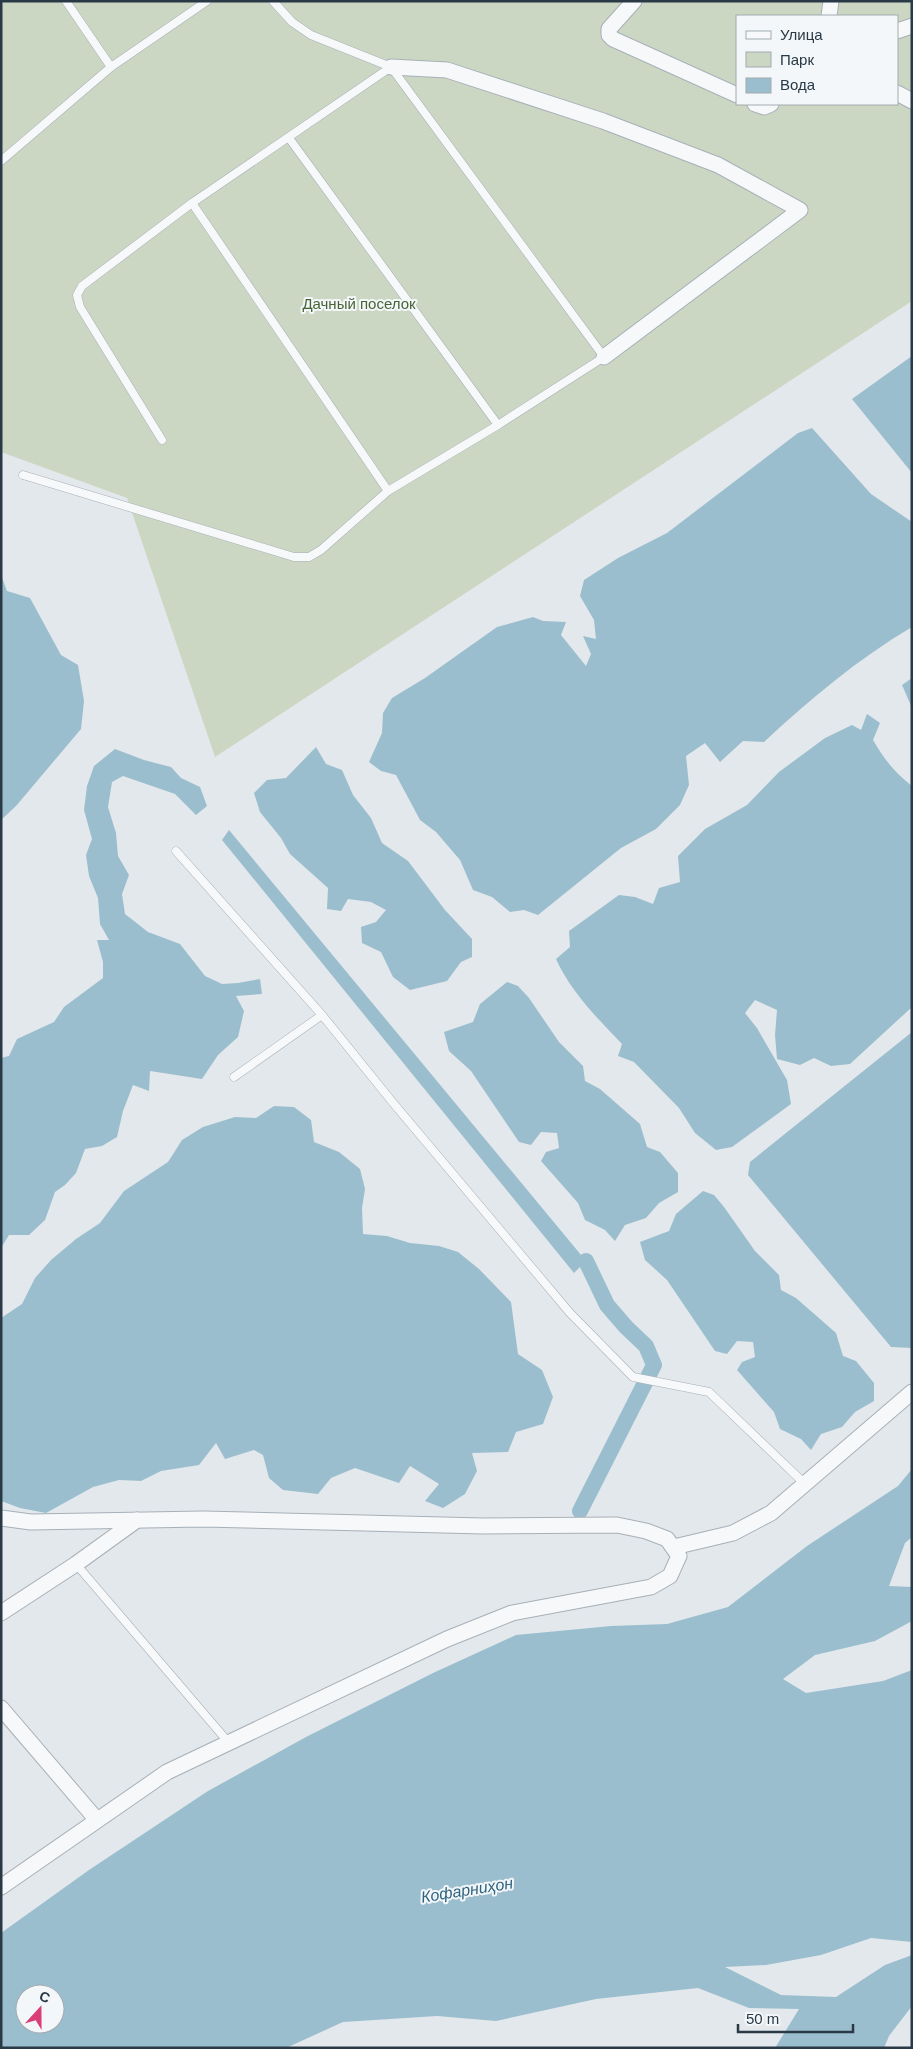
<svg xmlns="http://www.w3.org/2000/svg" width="913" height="2049" font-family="Arial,sans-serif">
<rect width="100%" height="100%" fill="#e3e8ec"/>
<path fill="#ccd7c3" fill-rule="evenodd" d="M1,1H912V301L215,757L127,498L1,452ZM737,16H897V104H737Z"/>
<g fill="#9bbece" fill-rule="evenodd">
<path d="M912,356V473L852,399Z"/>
<path d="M812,428L871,494L912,522V627C858,659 810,699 764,742L743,741L720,762L705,743L686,756L689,785L680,805L656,829L621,848L538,915L524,910L510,912L492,897L473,890L460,860L436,832L420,820L396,775L381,771L369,762L382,733L383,713L392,698L425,678L497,627L533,617L543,621L566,622L561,635L586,666L591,654L583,636L596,639L594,620L580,596L584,580L618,558L667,533L798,433Z"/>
<path d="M1,575L7,591L30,598L61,655L78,665L84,701L81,729L16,806L1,820Z"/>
<path d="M912,678V708L902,685Z"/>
<path d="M867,714L880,723L873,740C884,759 895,773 912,786V1007L850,1064L831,1066L814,1058L800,1065L777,1059L775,1035L777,1010L755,1000L745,1013L757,1028L787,1080L791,1104L732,1147L716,1150L695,1133L679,1108L634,1062L618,1056L622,1044C597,1018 571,992 556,959L570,947L569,931L619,895L635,897L653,904L659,888L680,882L678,856L705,829L747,805L779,772L825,738L852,725L861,730Z"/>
<path d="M316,747L326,764L342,770L353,795L371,818L382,843L408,861L445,910L472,939V957L461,962L447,981L410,990L393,977L381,952L362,943L361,927L376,922L386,910L371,902L348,899L341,911L327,909L328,888L290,854L281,838L260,812L254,793L267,780L286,778Z"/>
<path d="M115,749L144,760L171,767L181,778L200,787L207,806L196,815L175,794L123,776L112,782L108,807L116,833L118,856L129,875L122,894L125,914L148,932L180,944L205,976L222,984L238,983L260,979L262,994L236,996L244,1011L238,1037L218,1055L202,1079L150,1071L149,1091L133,1085L123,1111L117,1137L102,1146L85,1149L76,1173L65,1185L55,1192L45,1220L29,1235H9L1,1248V1058L9,1056L17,1039L54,1022L64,1007L103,978V962L97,940H109L100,924L98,898L89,876L86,855L92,839L84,810L87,786L94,766Z"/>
<path d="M229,830L586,1261L574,1273L222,840Z"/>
<path d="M507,982L518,986L529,998L559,1042L583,1066L585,1081L600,1089L640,1124L647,1147L660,1152L678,1173V1192L659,1203L646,1218L625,1225L615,1241L605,1230L585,1220L578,1203L541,1161L546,1152L559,1148L557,1133L541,1132L531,1145L519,1142L471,1071L449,1051L444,1032L473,1022L480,1004Z"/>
<path d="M912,1032V1348L891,1347L748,1175L750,1162Z"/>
<path d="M274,1106L294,1107L311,1120L314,1142L339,1152L360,1169L365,1189L362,1208L363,1234L387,1236L410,1243L439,1246L458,1252L479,1269L511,1302L518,1354L542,1370L553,1397L543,1424L516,1432L508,1452L472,1453L477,1471L465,1494L443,1508L425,1501L439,1484L410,1466L399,1483L355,1468L331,1478L318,1494L283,1490L269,1478L263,1455L254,1450L225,1459L216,1443L199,1465L161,1471L141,1481L119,1480L93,1487L46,1513L20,1508L1,1501V1318L22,1304L35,1278L51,1260L76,1239L100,1223L124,1191L168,1162L182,1140L203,1127L235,1117L256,1118Z"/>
<path d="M703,1191L714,1195L724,1207L755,1251L779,1275L781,1290L796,1298L836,1333L843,1356L856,1361L874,1383V1401L855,1412L842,1427L821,1434L811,1450L801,1439L780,1429L774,1412L737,1370L742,1362L755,1357L753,1342L737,1341L727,1354L715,1351L667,1280L645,1260L640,1242L669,1231L676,1214Z"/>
<path d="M912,1469V1537L905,1543L889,1586L912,1587V1621L875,1641L815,1655L783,1679L806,1693L883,1681L912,1670V1942L871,1938L821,1955L766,1965L725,1967L781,1995L836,1997L885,1965L912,1955V2006L889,2036L884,2048H775L799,2009L749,2008L698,1988L596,1999L496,2021L437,2016L343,2022L286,2048H1V1933L89,1870L208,1791L306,1737L433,1673L516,1635L611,1626L667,1624L728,1607L807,1546L898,1486ZM25,1994H55V2024H25Z"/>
</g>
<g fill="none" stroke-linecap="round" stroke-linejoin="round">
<path stroke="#9bbece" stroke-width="16" d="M580,1511L654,1365L646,1346L626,1327L607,1305L586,1261"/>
<defs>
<g id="service">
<path d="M66,1L111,67"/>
<path d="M289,138L498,425"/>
<path d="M1,161L111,67L207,1"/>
<path d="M192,203L388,491"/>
<path d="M162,440L80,307L77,295L82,286L192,203L391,67"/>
<path d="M23,475L294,557H309L321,550L388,491L498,425L604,357L391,67L311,35L292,22L273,1"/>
<path d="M176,851L322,1015L394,1104L570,1313L633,1377L709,1392L805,1484"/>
<path d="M234,1077L322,1015"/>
<path d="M76,1564L229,1743"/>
</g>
<g id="minor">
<path d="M634,1L609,29V35L613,39L737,95"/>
<path d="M829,16L831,1"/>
<path d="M897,31L912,26"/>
<path d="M391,67L447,70L603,121L718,165L800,210L604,357"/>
<path d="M897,93L912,101"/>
<path d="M755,104L764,107L771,104"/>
<path d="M1,1518L31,1522L203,1519L483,1526L617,1525L646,1531L667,1539L679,1556L670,1576L651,1587L512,1613L447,1639L167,1772L1,1887"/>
<path d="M674,1547L733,1533L771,1513L912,1392"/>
<path d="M1,1613L76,1564L137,1520"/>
<path d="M1,1708L97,1820"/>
</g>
</defs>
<use href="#service" stroke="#a7b0b7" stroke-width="9"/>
<use href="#minor" stroke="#a7b0b7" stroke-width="17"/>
<use href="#service" stroke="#f6f8fa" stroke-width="8"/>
<use href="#minor" stroke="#f6f8fa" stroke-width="15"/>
</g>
<g text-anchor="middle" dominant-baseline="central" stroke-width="4" stroke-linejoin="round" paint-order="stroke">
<g font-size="15" fill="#476335" stroke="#f3f7f9">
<text x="359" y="303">Дачный поселок</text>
</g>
<g font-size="16" font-style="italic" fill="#2f627d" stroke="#f3f7f9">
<text transform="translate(467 1890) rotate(-9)">Кофарниҳон</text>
</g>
</g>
<rect width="913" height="2049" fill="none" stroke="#293946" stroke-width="5"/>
<rect x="736" y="15" width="162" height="90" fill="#f3f7f9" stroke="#a2abb1"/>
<rect x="746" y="31" width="25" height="8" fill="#f6f8fa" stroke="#a2abb1"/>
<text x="780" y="40" font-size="15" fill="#293946">Улица</text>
<rect x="746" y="52" width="25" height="15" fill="#ccd7c3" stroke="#a2abb1"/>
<text x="780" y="65" font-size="15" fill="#293946">Парк</text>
<rect x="746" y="78" width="25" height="15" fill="#9bbece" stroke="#a2abb1"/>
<text x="780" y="90" font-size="15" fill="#293946">Вода</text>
<g transform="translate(40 2009) rotate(21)"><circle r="24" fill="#f3f7f9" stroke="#a2abb1"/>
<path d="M0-4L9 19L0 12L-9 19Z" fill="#d93f76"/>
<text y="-8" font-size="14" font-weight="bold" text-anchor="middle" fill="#293946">С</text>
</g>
<path d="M738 2024v8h115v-8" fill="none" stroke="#293946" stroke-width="2.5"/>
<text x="746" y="2024" font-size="15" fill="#293946" stroke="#f3f7f9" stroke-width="4" paint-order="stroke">50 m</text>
</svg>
